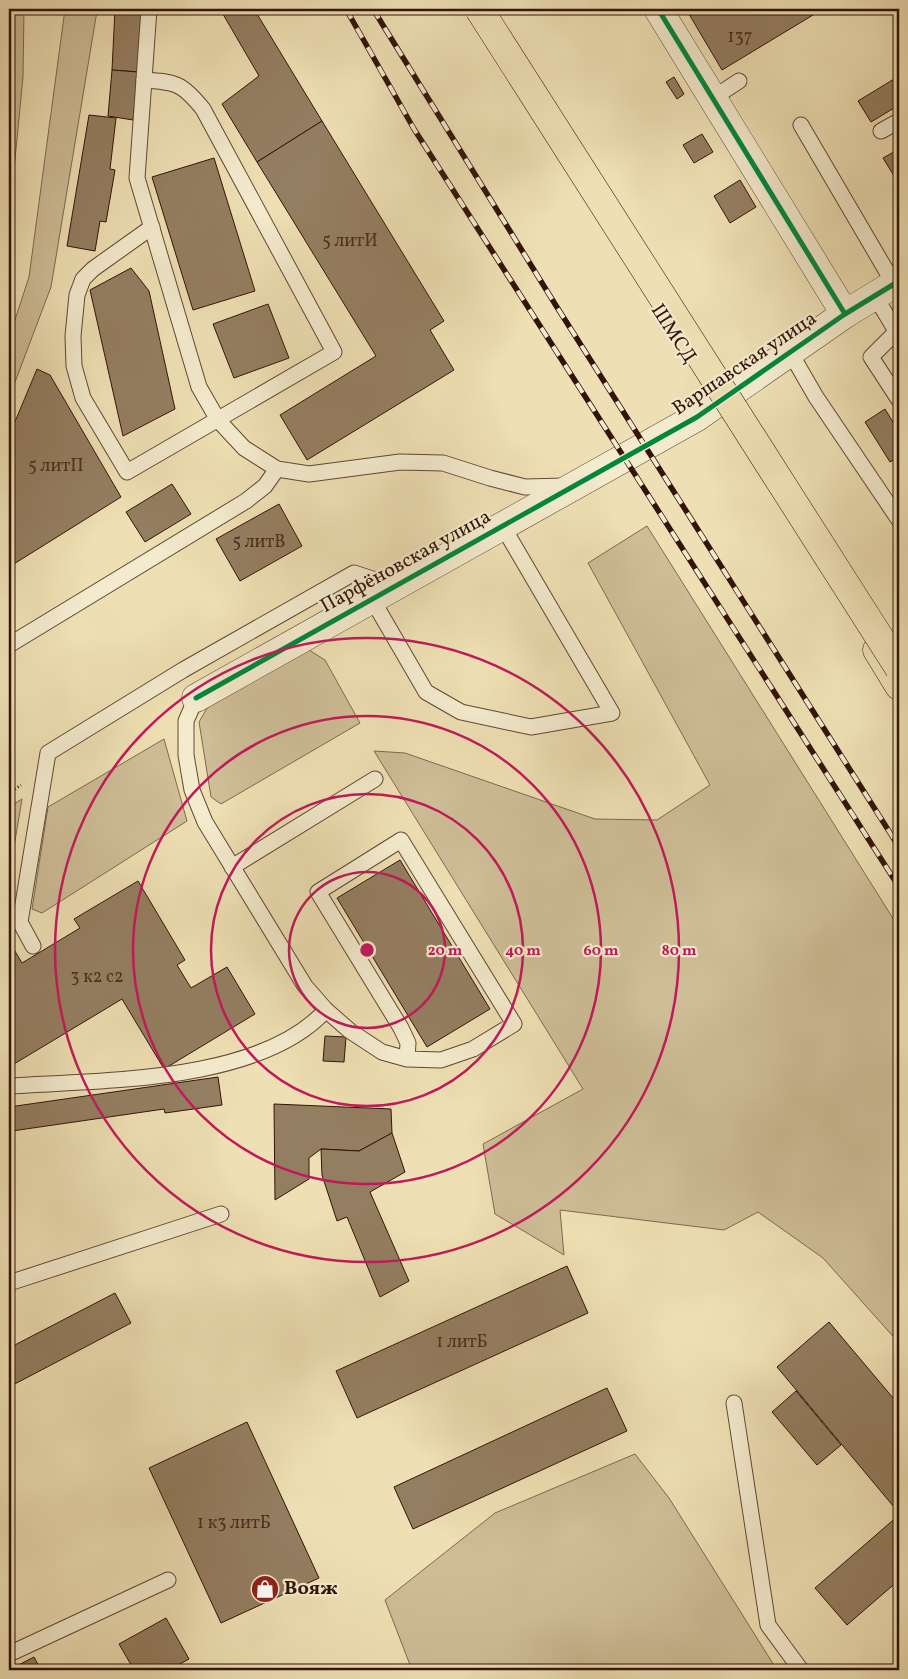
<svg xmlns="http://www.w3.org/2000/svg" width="908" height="1679" font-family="Vollkorn,serif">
<rect width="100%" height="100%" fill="#eee0b4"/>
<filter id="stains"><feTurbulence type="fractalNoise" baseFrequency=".004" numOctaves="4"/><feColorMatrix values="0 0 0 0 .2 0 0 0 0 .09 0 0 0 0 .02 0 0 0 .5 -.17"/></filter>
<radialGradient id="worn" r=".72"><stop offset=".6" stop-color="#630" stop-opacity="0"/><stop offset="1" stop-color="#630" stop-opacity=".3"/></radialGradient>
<g fill="#cebd97" stroke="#80684f">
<path d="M9,9H24L23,77L9,221Z"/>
<path d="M65,9H97V11L51,287L9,398V338L29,277Z"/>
<path d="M647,526L899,928V1343L823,1258L758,1212L724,1230L560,1210L564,1255L495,1214L483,1144L583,1089L374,751L405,753L595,819L657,820L710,785L588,563Z"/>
<path d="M309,650L325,660L360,723L221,804L211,797L199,722L210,703Z"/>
<path d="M164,739L187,821L42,913L32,909L48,807Z"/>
<path d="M22,799L9,877V807Z"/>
<path d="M635,1454L669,1498L777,1670H412L385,1600L495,1513Z"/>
</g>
<g fill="#947e61" stroke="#331307">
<path d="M115,9H142L138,72L112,70Z"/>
<path d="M220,9H254L322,121L257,162L222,104L259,76Z"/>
<path d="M686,9H823L722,70Z"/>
<path d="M112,70L138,72L133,120L108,116Z"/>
<path d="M899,76V105L871,122L858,101Z"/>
<path d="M674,77L684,94L677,99L666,82Z"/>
<path d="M89,115L116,118L110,169L115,170L106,222L100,221L95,251L67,246Z"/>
<path d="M322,121L444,321L430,330L454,370L307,460L280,415L376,356L257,162Z"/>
<path d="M702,134L713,152L694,163L683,145Z"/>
<path d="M899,149V184L883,158Z"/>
<path d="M214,158L255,291L193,310L152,177Z"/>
<path d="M740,180L756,207L730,223L714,196Z"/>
<path d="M131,268L149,291L175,409L123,436L90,290Z"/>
<path d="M268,304L289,358L234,378L213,324Z"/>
<path d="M37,369L50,375L121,497L9,567V436Z"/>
<path d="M885,409L899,432V457L890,462L865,422Z"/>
<path d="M172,484L191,514L145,542L126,512Z"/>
<path d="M279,504L302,546L240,581L216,539Z"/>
<path d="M400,860L490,1009L427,1047L337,898Z"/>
<path d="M138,881L185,960L177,965L191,988L227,967L255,1014L164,1069L122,999L14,1064L9,1055V941L22,963L80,928L74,919Z"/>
<path d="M325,1036L346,1037L344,1062L323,1061Z"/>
<path d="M218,1077L222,1105L165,1113L164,1109L12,1131L13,1137L9,1138V1107Z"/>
<path d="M274,1104L391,1109L392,1133L359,1151L321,1149L309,1158V1179L275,1200Z"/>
<path d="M392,1133L405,1172L370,1192L409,1281L380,1297L347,1217L337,1221L322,1175L321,1149L359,1151Z"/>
<path d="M567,1266L588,1313L357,1418L336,1371Z"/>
<path d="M115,1293L131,1323L9,1387V1348Z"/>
<path d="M829,1322L899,1405V1513L777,1367Z"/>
<path d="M607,1388L627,1431L413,1529L394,1487Z"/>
<path d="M796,1391L841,1445L817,1465L772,1412Z"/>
<path d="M247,1422L319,1578L221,1623L149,1468Z"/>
<path d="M899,1515V1580L847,1625L815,1588Z"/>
<path d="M166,1618L189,1659L169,1670H134L119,1644Z"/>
<path d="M34,1657L41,1670H9Z"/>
</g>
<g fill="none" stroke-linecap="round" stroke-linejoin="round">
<defs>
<g id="lane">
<path d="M149,9L137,178L199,387L218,420L244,448L277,469L309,474L400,462L443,463L490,478L525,487L565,486"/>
<path d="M144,80C176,82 182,83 203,109L334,352L127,472L83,398L74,366L73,336L77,295L83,279L93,269L152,227"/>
<path d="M713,98L739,81"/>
<path d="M801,125L894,284"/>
<path d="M881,131L899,121"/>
<path d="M875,296L896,331"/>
<path d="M899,329L871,357L899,400"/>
<path d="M790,352L816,397L899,520"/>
<path d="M372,599L426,692L461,712L531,727L612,713L502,525"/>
<path d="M9,645L246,501L265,486L277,469"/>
<path d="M196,698L186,721V755L192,790L205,822L305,986L326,1010L350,1031L382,1052L407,1059L441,1060L473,1049L514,1024L401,840L318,892L401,1028L408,1043L407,1059"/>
<path d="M232,867L375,779"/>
<path d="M33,946L20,922L48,753L183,670L354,573L394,586"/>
<path d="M9,1086C101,1080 260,1083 326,1010"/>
<path d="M9,1283L221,1214"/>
<path d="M734,1403L768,1625L801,1670"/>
<path d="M9,1654L168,1580"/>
</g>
<g id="street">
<path d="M658,9L845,314"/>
<path d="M196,698L697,417L845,314L899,281"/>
</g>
<path id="primary" d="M877,650L899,686"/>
</defs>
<use href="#lane" stroke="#624632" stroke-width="17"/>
<use href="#street" stroke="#624632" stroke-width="29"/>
<use href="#primary" stroke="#331307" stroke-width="29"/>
<path stroke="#331307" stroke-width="3" stroke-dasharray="1 2.5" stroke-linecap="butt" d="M9,793L21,785"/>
<use href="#lane" stroke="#f4ebce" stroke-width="15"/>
<use href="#street" stroke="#f4ebce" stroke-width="28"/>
<use href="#primary" stroke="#eee0b4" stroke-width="28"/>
<defs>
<g id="rail">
<path d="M346,9L414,129L899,887"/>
<path d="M373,9L555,304L899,847"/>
</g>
</defs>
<use href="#rail" stroke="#331307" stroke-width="5.5"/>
<use href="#rail" stroke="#f4ebce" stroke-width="4" stroke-dasharray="11" stroke-linecap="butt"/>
<defs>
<path id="primary-bridge" d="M479,9L899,668"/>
</defs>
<use href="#primary-bridge" stroke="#331307" stroke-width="29" stroke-linecap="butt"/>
<use href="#primary-bridge" stroke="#eee0b4" stroke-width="28"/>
<defs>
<g id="cycleway">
<path d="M658,9L845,314"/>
<path d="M196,698L697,417L845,314L899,281"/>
</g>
</defs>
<use href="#cycleway" stroke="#f4ebce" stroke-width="8"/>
<use href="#cycleway" stroke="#00873e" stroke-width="5"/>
</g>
<g fill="none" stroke="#c2185b" stroke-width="2.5">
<circle cx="367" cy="950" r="78"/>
<circle cx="367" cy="950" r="156"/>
<circle cx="367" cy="950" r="234"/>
<circle cx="367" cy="950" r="312"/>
</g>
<defs>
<symbol id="shop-disc" viewBox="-11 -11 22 22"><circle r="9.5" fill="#8f2418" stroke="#f4ebce"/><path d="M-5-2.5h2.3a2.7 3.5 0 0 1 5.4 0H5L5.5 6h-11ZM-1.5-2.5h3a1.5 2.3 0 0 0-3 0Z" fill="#fff"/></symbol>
</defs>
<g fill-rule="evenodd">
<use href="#shop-disc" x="249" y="1573" width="32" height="32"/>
</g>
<g text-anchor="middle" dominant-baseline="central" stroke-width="4.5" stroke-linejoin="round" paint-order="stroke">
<g font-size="18" fill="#4b2e1e">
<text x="740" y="37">137</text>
<text x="350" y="241">5 литИ</text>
<text x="56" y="466">5 литП</text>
<text x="259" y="542">5 литВ</text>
<text x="97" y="977">3 к2 с2</text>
<text x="462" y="1342">1 литБ</text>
<text x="234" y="1523">1 к3 литБ</text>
</g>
<g font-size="20" fill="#331307" stroke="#f4ebce">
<text transform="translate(673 334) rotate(57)">ШМСД</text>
<text transform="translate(745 364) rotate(-34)">Варшавская улица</text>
<text transform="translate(406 562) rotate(-29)">Парфёновская улица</text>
</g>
<g font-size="20" font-weight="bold" fill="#331307" stroke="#f4ebce" text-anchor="start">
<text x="284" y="1589">Вояж</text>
</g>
</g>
<circle cx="367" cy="950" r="8" fill="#c2185b" stroke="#f4ebce" stroke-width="2.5"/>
<g font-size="15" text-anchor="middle" font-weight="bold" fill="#c2185b" stroke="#f4ebce" stroke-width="4.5" stroke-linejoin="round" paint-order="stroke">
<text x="445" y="955">20 m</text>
<text x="523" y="955">40 m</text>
<text x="601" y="955">60 m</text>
<text x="679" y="955">80 m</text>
</g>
<rect width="908" height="1679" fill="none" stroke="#eee0b4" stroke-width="30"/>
<rect x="10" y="10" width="888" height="1659" fill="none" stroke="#331307" stroke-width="2.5"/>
<rect x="15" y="15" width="878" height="1649" fill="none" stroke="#331307"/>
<rect width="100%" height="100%" filter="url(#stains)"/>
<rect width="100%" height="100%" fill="url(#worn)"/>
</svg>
